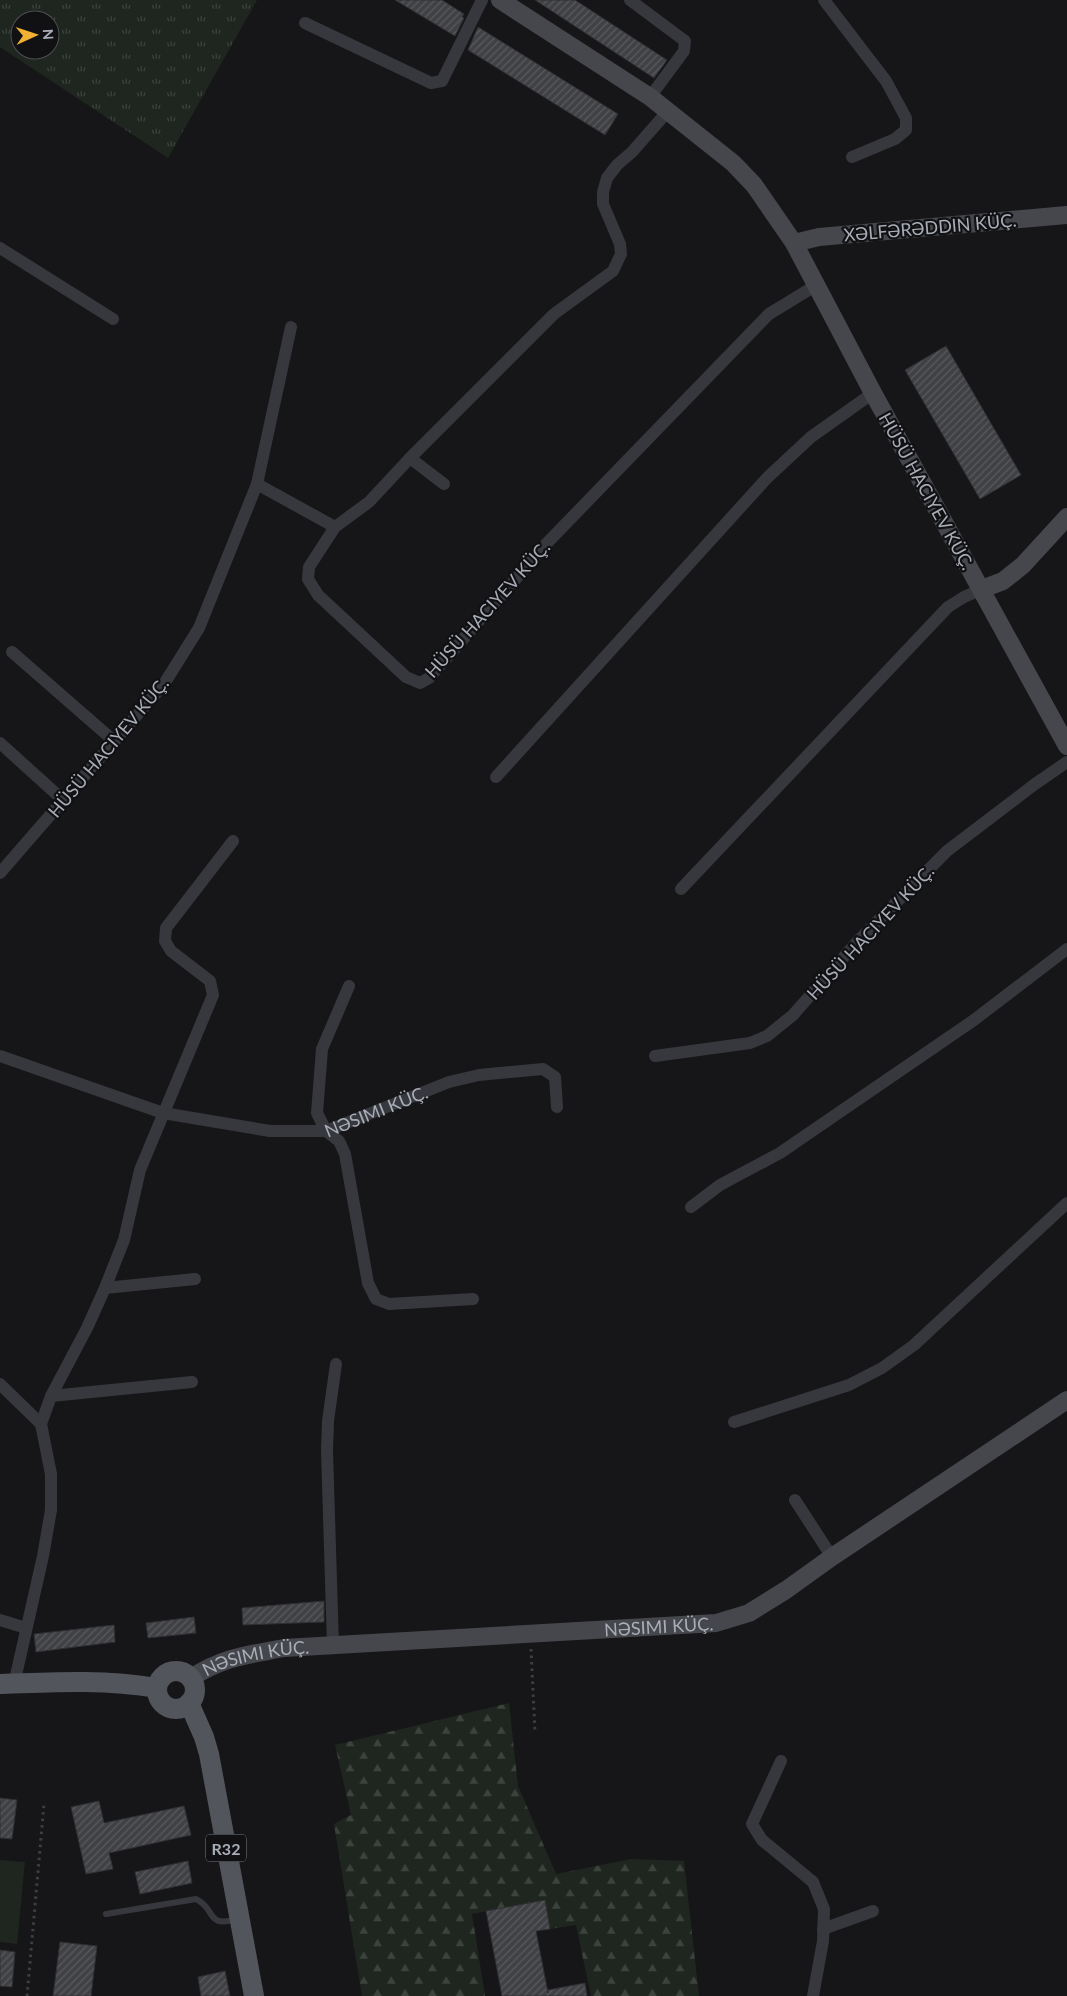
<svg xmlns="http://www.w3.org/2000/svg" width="1067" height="1996" font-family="Lato,sans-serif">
<defs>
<pattern id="grass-tufts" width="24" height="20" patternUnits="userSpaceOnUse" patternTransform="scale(1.25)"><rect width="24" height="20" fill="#1e261f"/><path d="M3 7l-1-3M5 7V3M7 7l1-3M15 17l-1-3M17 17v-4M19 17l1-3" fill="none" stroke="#3c433d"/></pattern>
<pattern id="forest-firs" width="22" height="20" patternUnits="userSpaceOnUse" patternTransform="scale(1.25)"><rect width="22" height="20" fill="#1e261f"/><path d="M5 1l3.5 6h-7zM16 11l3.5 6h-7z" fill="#3c433d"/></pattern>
<pattern id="building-hatch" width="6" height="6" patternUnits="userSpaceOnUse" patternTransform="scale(1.25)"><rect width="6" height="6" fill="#404145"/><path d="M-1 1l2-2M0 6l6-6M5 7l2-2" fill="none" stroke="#595a5e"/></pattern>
</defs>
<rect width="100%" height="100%" fill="#161618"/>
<path fill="url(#grass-tufts)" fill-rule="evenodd" d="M0,0H257L168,158L0,47ZM20,20H50V50H20Z"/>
<path fill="url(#forest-firs)" d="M509,1703L518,1786L556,1874L631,1859L684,1861L699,1996H591L576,1925L550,1929L545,1900L472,1914L485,1996H362L334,1824L351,1815L335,1745Z"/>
<path fill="#1e261f" d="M0,1860L25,1862L17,1944L0,1942Z"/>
<g fill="url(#building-hatch)" stroke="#303034">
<path d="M395,0H442L464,14L462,17L464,18L455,36Z"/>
<path d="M535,0H575L667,60L654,78Z"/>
<path d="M478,27L618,114L605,135L468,50Z"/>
<path d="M946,346L1021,475L980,499L905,370Z"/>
<path d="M324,1601V1622L243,1625L242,1608Z"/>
<path d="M194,1617L196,1633L148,1638L146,1623Z"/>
<path d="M114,1625L115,1642L36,1652L34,1634Z"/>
<path d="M0,1798L17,1800L12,1839L0,1838Z"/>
<path d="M99,1801L104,1823L184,1806L191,1835L109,1853L113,1869L86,1874L71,1807Z"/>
<path d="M188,1861L192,1883L140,1894L135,1872Z"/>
<path d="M545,1900L550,1929L536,1931L548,1993V1990L585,1983L587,1996H502L486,1911Z"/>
<path d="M60,1942L97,1946L91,1996H53Z"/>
<path d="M0,1950L15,1952L12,1987L0,1986Z"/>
<path d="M225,1971L230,1996H201L198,1977Z"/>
</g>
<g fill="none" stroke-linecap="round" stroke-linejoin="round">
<g stroke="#3d3f44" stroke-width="3" stroke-dasharray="2.5 4" stroke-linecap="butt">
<path d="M531,1649L535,1732"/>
<path d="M27,1996L44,1804"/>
</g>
<path stroke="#37383d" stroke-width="6" d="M106,1914L196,1899C218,1910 204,1928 238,1919"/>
<g stroke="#37383d" stroke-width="12">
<path d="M630,0L685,41L684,51L650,97"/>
<path d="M824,0L886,81L906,118V130L895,139L852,157"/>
<path d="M305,23L431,83L442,81L482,0"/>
<path d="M668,111L632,152L617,165L607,178L603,192V204L620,244L621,254L613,271L554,314L410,458L369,502L335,527L309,567L308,579L318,595L406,677L420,683L429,678L548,542L769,314L815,286"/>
<path d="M0,248L113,319"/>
<path d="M410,458L444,484"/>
<path d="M257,484L335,527"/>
<path d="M12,652L114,741"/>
<path d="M0,743L63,800"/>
<path d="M496,777L767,478L811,437L873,393"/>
<path d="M0,873L164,684L199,628L257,484L291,327"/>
<path d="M681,889L948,607L964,597L982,589"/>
<path d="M349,986L322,1049L317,1113L326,1131L339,1141L345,1154L368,1283L376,1299L389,1304L473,1299"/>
<path id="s1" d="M0,1056L163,1113L270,1131H326L449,1082L479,1075L543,1069L555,1077L557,1107"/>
<path d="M655,1056L750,1043L767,1036L793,1015L857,942L947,851L1035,784L1067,762"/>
<path d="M691,1207L720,1185L780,1153L974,1020L1067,949"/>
<path d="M105,1288L195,1279"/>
<path d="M0,1384L41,1424"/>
<path d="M51,1396L192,1382"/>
<path d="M734,1422L849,1385L882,1368L914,1345L1067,1203"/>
<path d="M795,1500L832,1557"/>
<path d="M0,1620L26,1628"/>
<path d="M333,1646L327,1451L328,1421L336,1364"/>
<path d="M14,1684L43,1556L51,1510V1474L41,1424L51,1396L87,1328L105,1288L124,1240L140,1170L213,995L210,981L171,951L165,941L166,928L233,841"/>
<path d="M781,1761L752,1824L762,1840L813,1882L824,1909L823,1941L813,1996"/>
<path d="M823,1929L873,1911"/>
</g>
<g stroke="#45474d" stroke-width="18">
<path d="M500,0L650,97L733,163L754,185L794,243L873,393L1067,746"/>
<path d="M794,243L819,237L1067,215"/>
<path d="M982,589L1003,581L1023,565L1067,517"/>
<path id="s2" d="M191,1678C223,1657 247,1655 284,1648L716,1623L749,1613L786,1590L832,1557L1067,1400"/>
</g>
<g stroke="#53555c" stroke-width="20">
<circle cx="176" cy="1690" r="19"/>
<path d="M0,1684C52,1682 105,1679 157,1688"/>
<path d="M189,1703L204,1737L209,1754L254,1996"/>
</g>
</g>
<g text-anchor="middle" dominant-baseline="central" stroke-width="4.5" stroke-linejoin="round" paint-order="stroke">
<rect fill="#111113" stroke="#7b7e86" stroke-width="1" x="206" y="1834.5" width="40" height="27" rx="4"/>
<g font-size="16" font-weight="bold" fill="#a8adb8">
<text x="226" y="1848">R32</text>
</g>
<g font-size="18" fill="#a8adb8" stroke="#111113">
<text transform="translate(930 227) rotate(-5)">XƏLFƏRƏDDIN KÜÇ.</text>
<text transform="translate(927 491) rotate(61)">HÜSÜ HACIYEV KÜÇ.</text>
<text transform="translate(487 609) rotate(-48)">HÜSÜ HACIYEV KÜÇ.</text>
<text transform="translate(108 747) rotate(-50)">HÜSÜ HACIYEV KÜÇ.</text>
<text transform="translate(870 932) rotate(-47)">HÜSÜ HACIYEV KÜÇ.</text>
<text stroke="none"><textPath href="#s1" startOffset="391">NƏSIMI KÜÇ.</textPath></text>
<text stroke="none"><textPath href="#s2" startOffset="474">NƏSIMI KÜÇ.</textPath></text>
<text stroke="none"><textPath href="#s2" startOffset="69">NƏSIMI KÜÇ.</textPath></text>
</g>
</g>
<g transform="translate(35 35) rotate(87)"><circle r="24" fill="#111113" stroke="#4d4f55"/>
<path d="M0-4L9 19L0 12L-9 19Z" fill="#f2b134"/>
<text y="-8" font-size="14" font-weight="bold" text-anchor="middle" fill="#a8adb8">N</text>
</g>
</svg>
